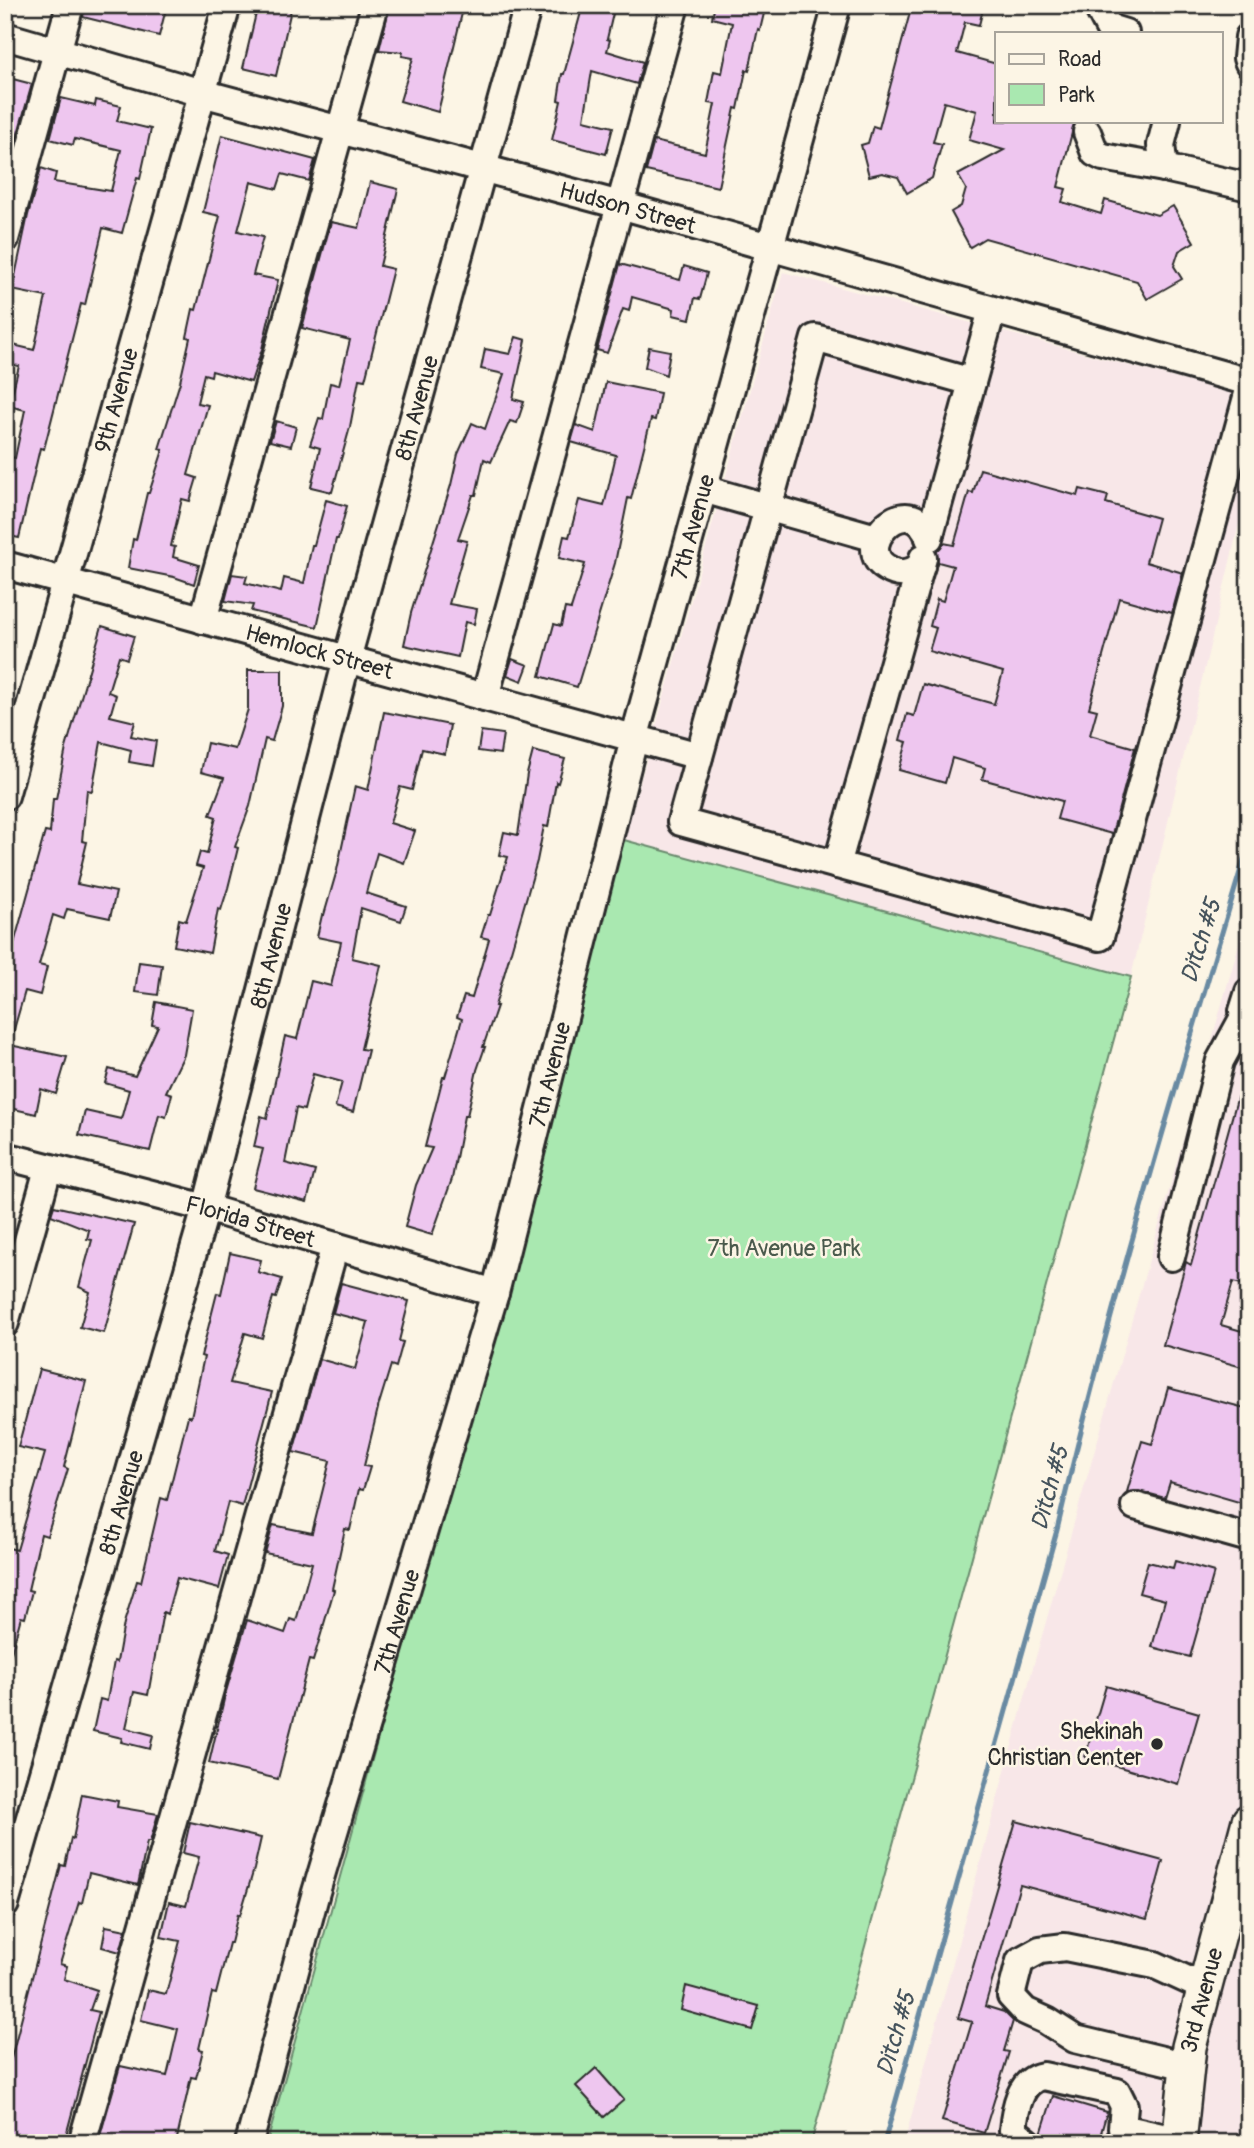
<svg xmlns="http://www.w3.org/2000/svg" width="1254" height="2148" font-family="Pangolin,sans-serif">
<rect width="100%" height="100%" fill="#fcf5e5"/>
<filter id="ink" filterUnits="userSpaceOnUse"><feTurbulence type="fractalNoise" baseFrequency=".0143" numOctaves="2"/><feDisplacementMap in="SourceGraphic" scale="14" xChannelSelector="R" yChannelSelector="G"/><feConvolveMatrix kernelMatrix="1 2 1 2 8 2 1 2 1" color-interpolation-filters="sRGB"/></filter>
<g filter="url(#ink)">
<g fill="#f8e7e8">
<path d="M783,272L1249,398V482L1131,977L624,840Z"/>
<path d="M1249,909V2143H904L1035,1660Z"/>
</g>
<path fill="#a9e8b0" stroke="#6a8a6e" stroke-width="2" d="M624,840L1131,977L811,2143H267Z"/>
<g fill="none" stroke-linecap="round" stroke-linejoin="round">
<path stroke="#698aa2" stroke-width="5" d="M884,2143L1057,1530C1111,1298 1181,1070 1249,842"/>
</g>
<g fill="#eec6ef" stroke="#2b2b2b" stroke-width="2">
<path d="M85,5H167L159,36L83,17Z"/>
<path d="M258,5H292L276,76L243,68Z"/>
<path d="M390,5H446L463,9L438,112L400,101L413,58L402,56L403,52L379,50Z"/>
<path d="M583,5H615L607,39L610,40L607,51L643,62L637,84L592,71L584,120L613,127L606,154L552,140L561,101L558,100L562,74H564Z"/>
<path d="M715,5H766L760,30L758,29L749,71L746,70L738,109L735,108L718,187L646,171L654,141L705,153L715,104L708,103L714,71L722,73L732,23L712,18Z"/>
<path d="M912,5H984L979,25L965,22L957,53L997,64V121H1075L1058,187L1066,189L1062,202L1101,214L1105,200L1157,215L1173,206L1194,242L1179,251L1174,266L1182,279L1147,299L1137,281L985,238L970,247L951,212L961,206L966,189L958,175L1004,150L969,140L977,111L944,102L933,142L942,144L932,178L907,193L898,177L882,173L869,176L861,145L868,143L873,126L879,128Z"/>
<path d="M5,77L32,84L5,179Z"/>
<path d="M61,98L95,106L96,100L121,106L117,121L151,129L140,179L137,178L122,233L103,228L85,305L81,304L44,449L40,448L19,538L5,535V480L11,457L15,458L25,410L9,406L19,366L5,363V343L34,350L46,297L12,290L28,215L41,168L56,173L54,182L111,191L121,150L75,139L73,145L50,139Z"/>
<path d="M222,135L315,160L309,181L282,174L277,189L251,182L238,231L263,237L253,275L278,280L262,349L251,382L212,371L211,376L204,374L197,403L208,405L188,475L197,478L190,501L182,499L171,546L175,547L173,557L199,565L194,584L174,577L128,568L133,539L136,540L147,493H149L163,450L159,449L180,382L190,338L187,337L193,309L196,310L220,216L203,212Z"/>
<path d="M370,182L398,189L380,266L393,269L365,380L359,379L350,427L332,492L311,487L320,448L310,445L319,418L323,419L330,383L339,385L350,340L302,328L331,222L359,228Z"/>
<path d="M620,264L680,280L684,266L707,273L700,299L695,298L690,319L673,315L674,309L632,297L629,311L623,309L607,353L597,350Z"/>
<path d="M516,337L526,340L513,399L524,402L517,423L510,421L491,462L484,459L476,495H473L458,539L467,541L449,604L477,609L474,624L465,622L458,657L404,645L411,613L451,485L458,454L472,423L485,429L504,374L481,369L485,349L510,354Z"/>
<path d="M649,347L670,351L666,375L645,367Z"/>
<path d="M606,382L660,393L655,420L651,419L631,499L628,498L615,563L577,687L540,676L554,624L561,626L565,608L571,609L585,564L559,558L564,536L569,537L579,500L604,506L616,455L571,442L576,425L595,432Z"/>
<path d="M276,421L296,427L291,446L270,441Z"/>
<path d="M980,469L1078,496L1080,489L1108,496L1106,503L1158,518L1146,562L1183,573L1172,613L1119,598L1089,708L1097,710L1090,735L1135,748L1112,834L1057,819L1062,801L982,779L985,768L952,758L945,783L899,770L907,742L900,740L907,714L914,716L923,684L994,704L1003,672L929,651L936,628L930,626L937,599L943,601L953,566L938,562L937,551L944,543L954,545L969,492L973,493Z"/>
<path d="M326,500L347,506L338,539H336L317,627L251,611L253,605L225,601L232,574L247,576L245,583L281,592L284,578L304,583L312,545H314Z"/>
<path d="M102,626L134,636L127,659L119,656L108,692L116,695L110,716L135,722L131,736L156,741L152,766L129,762L131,750L101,742L92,791L87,790L82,841L87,842L77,884L116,892L110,918L67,909L64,919L53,915L39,965L47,967L40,995L25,991L10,1043H5V965L7,957L10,958L45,832L50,833L53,799H56L66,748Z"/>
<path d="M512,659L528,665L522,681L507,675Z"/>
<path d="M248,670H282V706L272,741L265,739L250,806L235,847L238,848L228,888L221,910L218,909L210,953L174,946L179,919L186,921L203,868L196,866L200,852L207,854L216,817L210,815L224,778L201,772L207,743L235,749L248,709Z"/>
<path d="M384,712L450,725L445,754L422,749L412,790L400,787L390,823L415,831L404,863L377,853L366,893L406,906L401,921L361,908L352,958L381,965L361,1049L368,1050L353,1112L335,1107L342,1082L313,1074L304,1110L296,1108L285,1163L315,1171L307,1202L253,1188L263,1149L254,1147L261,1116L267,1118L285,1036L297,1039L311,981L331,986L341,942L317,937L322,915H324L337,870L355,786L368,790Z"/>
<path d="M481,731L503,734L500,754L478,751Z"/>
<path d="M533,751L565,759L558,783L556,782L548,827L544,826L537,861L495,1006H497L483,1047H485L477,1070L467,1116H464L452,1179L432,1235L405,1227L416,1185L432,1148L425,1147L443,1077H445L462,1019L457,1017L464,996L472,998L489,939L481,937L488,915H490L508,857L499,855L504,832L518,835L527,774Z"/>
<path d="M139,962L162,965L158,995L135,992Z"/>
<path d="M156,1002L192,1009L184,1055L166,1092L172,1094L166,1117L159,1115L150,1151L79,1135L85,1111L121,1119L129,1090L105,1083L109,1069L135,1076L158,1026L152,1025Z"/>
<path d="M5,1044L67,1057L56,1094L41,1089L36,1114L5,1107Z"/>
<path d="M1244,1074L1249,1075V1275L1246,1285L1233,1282L1221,1325L1249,1333V1369L1163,1345L1186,1262L1191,1265Z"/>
<path d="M54,1206L134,1224L104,1333L80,1327L90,1292L79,1287L92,1240L87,1239L89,1230L51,1215Z"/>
<path d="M230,1253L261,1260L258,1272L282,1279L276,1298L273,1297L262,1338L245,1333L230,1383L272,1392L242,1506L228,1502L215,1551L228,1555L219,1589L177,1578L167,1614L163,1612L148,1695L134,1692L126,1728L153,1735L150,1749L121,1742L122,1738L93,1731L100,1699L107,1701L114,1661L117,1662L124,1623L137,1581L141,1582L161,1498L167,1500L188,1416L191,1417L204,1357L201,1356L217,1293L221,1294Z"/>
<path d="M341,1283L409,1301L399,1341L403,1342L396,1367L391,1365L379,1404L364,1466L370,1467L363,1490L359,1489L350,1530L345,1529L332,1589L334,1590L313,1661L309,1660L278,1779L209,1763L225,1695L247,1620L285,1633L290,1619L296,1621L312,1563L265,1553L273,1525L312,1533L330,1461L293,1452L319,1359L355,1369L368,1322L333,1313Z"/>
<path d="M39,1369L86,1381L64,1467L68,1469L47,1536L41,1534L28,1590L32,1591L25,1618L21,1617L10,1657L5,1656V1547L17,1550L45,1453L18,1447Z"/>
<path d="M1168,1388L1249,1409V1505L1170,1482L1165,1498L1139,1491L1127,1492L1142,1441L1152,1444Z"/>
<path d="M1175,1561L1214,1572L1190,1657L1152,1647L1165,1600L1139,1593L1148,1562L1173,1568Z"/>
<path d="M1106,1686L1199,1713L1178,1784L1085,1757Z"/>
<path d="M82,1794L118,1801L117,1807L158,1814L150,1842H147L138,1885L89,1873L82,1903L79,1902L60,1964L67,1966L64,1979L97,1990L90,2010L99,2012L64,2143H5V2082L61,1865L65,1866L71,1838L73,1839Z"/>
<path d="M1016,1821L1163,1861L1147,1919L1020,1885L985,2006L1004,2012L1013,2021L1004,2051L1009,2052L984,2133L942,2121L972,2022L958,2018Z"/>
<path d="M190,1822L261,1838L254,1869L240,1915L238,1914L231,1943H229L216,1994L212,1993L199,2049L203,2050L196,2078L191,2077L176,2143H98L120,2066L167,2076L178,2029L141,2020L148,1990L166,1994L180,1941L161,1937L169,1902L186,1906L199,1857L183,1853Z"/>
<path d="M106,1926L126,1930L120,1952L102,1947Z"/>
<path d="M686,1986L759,2006L752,2030L681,2010Z"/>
<path d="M596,2068L624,2100L604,2117L576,2086Z"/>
<path d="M1053,2096L1107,2112L1098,2143H1051L1052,2140L1044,2138L1041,2134Z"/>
</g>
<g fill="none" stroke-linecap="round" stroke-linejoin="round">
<defs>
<g id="minor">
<path d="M1097,5L1109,28L1125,33"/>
<path id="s1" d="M5,36L202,93L620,205L1249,382"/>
<path d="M1249,37L1247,58L1249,63"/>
<path d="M1167,121L1161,145L1164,168L1249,187"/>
<path d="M1087,132L1095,153L1103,157L1164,168"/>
<path d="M5,239L70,5"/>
<path d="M972,382L815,338L681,822L1100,937L1249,390"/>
<path d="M703,489L876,538"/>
<path d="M929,538L992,310"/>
<path id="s2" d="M5,565L699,756"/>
<path d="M921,566C913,572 904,575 895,572C842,554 909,483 929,537"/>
<path d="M203,620L375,5"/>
<path d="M485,697L675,5"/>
<path id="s3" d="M5,796L227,5"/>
<path d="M837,865L923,558"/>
<path d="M1249,992L1243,1011L1249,1022"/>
<path id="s4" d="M5,1156L206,1208L495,1293"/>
<path d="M1171,1257L1220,1061L1245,1015"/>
<path d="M5,1323L48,1169"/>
<path d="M1135,1506L1249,1538"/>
<path id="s5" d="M5,1904L206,1208L347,659L528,5"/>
<path d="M1187,2066L1075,2039L1047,2021L1025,2011L1011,1996L1020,1961L1040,1950L1065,1947L1155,1965L1205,1988"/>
<path d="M82,2143L335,1246"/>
<path id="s6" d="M249,2143L316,1892L495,1293L634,739L837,5"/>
<path d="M1029,2143L1013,2130C1015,2110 1019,2080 1043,2076L1117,2092L1124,2106L1122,2128L1179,2141"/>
</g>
<g id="major">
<path id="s7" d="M1179,2143L1189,2047L1249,1821"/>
</g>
</defs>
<use href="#minor" stroke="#2b2b2b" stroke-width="32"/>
<use href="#major" stroke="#2b2b2b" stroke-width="38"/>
<use href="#minor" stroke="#fcf5e5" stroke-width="26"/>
<use href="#major" stroke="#fcf5e5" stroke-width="33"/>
</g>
</g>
<circle fill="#2b2b2b" stroke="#fcf5e5" stroke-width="2.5" cx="1157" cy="1744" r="7"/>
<g text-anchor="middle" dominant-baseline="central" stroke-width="5" stroke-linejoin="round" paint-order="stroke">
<g font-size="23" fill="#2b2b2b" stroke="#fcf5e5">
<text stroke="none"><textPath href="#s1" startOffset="646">Hudson Street</textPath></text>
<text stroke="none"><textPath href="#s3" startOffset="411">9th Avenue</textPath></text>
<text stroke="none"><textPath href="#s5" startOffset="1552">8th Avenue</textPath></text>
<text stroke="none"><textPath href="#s6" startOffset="1676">7th Avenue</textPath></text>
<text stroke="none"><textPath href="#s2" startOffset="326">Hemlock Street</textPath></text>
<text stroke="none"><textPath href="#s5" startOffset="985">8th Avenue</textPath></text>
<text stroke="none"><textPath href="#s6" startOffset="1110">7th Avenue</textPath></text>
<text stroke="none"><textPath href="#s4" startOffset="254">Florida Street</textPath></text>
<text stroke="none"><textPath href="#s5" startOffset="418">8th Avenue</textPath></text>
<text stroke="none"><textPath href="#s6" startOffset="542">7th Avenue</textPath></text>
<text stroke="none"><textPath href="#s7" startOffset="145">3rd Avenue</textPath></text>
</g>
<g font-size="23" fill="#4a5a4c" stroke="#fcf5e5">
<text x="784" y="1248">7th Avenue Park</text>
</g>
<g font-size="23" fill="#2b2b2b" stroke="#fcf5e5" text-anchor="end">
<text x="1143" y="1731">Shekinah<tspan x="1143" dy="26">Christian Center</tspan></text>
</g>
<g font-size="24" font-style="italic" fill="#45535c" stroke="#fcf5e5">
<text transform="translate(1201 941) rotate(-73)">Ditch #5</text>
<text transform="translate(1050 1488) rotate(-75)">Ditch #5</text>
<text transform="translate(896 2034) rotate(-74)">Ditch #5</text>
</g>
</g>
<rect width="1254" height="2148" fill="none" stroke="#fcf5e5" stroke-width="28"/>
<rect x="14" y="14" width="1226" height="2120" fill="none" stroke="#2b2b2b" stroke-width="2.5" filter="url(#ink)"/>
<rect x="995" y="32" width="228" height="91" fill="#fcf5e5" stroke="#a8a49b" stroke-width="2"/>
<rect x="1009" y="54" width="35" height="10" fill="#fcf5e5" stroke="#a8a49b" stroke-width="2"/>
<text x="1058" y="66" font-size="21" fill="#2b2b2b">Road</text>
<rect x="1009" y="84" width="35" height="21" fill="#a9e8b0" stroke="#a8a49b" stroke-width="2"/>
<text x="1058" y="102" font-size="21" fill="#2b2b2b">Park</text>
</svg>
